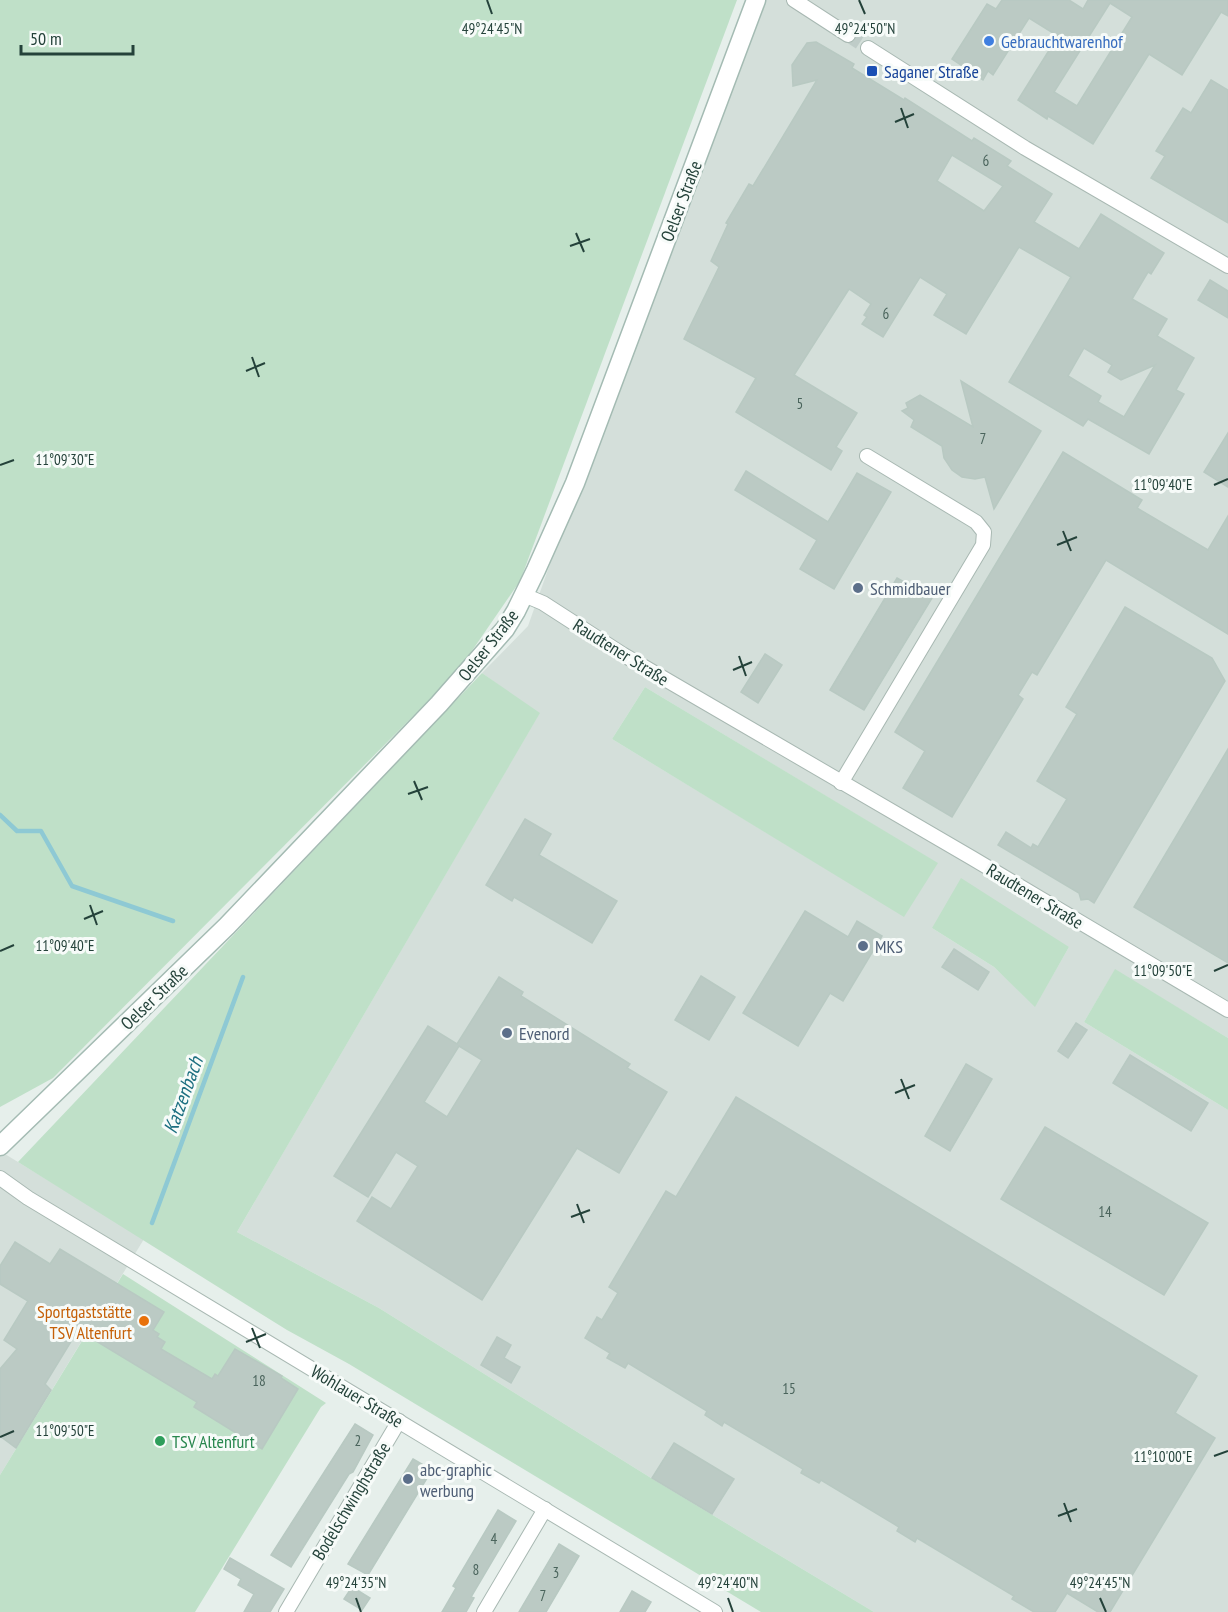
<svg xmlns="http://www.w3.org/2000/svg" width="1228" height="1612" font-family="'PT Sans Narrow',sans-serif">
<rect width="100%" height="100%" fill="#e6efeb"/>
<g fill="#d4dfda" fill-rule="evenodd">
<path d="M750,0H1228V1038L1115,970L1084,1022L1228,1110V1612H874L651,1478L379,1308L237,1232L539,714L482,673L528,626ZM645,687L937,863L904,916L612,739ZM932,928L1069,947L1035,1006L994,967Z"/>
<path d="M0,1151L144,1239L0,1475Z"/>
</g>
<g fill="#bfe0c8">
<path d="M0,0H737L520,581L458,671L53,1078L0,1107Z"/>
<path d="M482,673L540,713L237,1232L379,1308L651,1478L874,1612H761L349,1364L287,1330L18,1162Z"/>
<path d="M645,687L938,863L904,917L612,739Z"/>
<path d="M961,878L1069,947L1035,1007L994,967L932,928Z"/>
<path d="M1115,969L1228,1038V1110L1084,1022Z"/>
<path d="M123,1274L326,1403L321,1407L195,1612H0V1475Z"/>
</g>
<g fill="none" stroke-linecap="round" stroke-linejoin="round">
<g stroke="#8ec9d4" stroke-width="4.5">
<path d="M0,815L17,831H41L72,886L173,921"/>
<path d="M152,1223L243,977"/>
</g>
</g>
<g fill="#bbcac4" stroke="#b8c9c2" stroke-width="1.5" fill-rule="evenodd">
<path d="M1002,0H1069L1083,9L1088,0H1228V16L1221,12L1182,75L1149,54L1093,144L1048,116L1047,119L1018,100L1058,36L1029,18L993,75L988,71L983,80L952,59L987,4L996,9ZM1110,3L1132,17L1077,106L1054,92Z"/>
<path d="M816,42L854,64L852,68L904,100L905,98L972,141L974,138L1011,161L1007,166L1052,194L1034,222L1079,249L1101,214L1164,253L1151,274L1148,272L1132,299L1167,319L1157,336L1194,358L1176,390L1184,394L1149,454L1088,419L1083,426L1009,382L1071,277L1019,247L966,334L934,315L947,294L920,277L883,337L862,324L867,317L864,315L871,304L849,289L794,375L857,413L836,447L842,451L831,470L736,412L756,378L684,339L719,267L711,261L728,224L726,223L749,184L753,186L817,80L793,86L792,65L807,43ZM952,155L1003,186L984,211L937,181ZM1084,348L1112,365L1108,372L1121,380L1155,365L1124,417L1098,402L1101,396L1068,376Z"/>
<path d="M1211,80L1228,90V223L1151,178L1165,156L1156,151L1183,108L1191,113Z"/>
<path d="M1210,280L1228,291V318L1198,300Z"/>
<path d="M961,381L1041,431L994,509L985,477L975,479L962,477L952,470L944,458L942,446L911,427L914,420L902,411L908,408L906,403L920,395L973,427Z"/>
<path d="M1228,433V487L1204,472Z"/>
<path d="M1063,452L1142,500L1137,508L1208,550L1228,516V634L1106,560L1037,675L1032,672L1018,695L1023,699L952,817L903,788L925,751L895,732Z"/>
<path d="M746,471L828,522L857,473L891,492L834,589L800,569L817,540L735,490Z"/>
<path d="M897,578L932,598L864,710L830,690Z"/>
<path d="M1125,607L1212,658L1225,681L1094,903L1088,899L1081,900L1079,893L998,845L1006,832L1031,848L1033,844L1038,847L1067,799L1037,781L1077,714L1066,707Z"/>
<path d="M765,654L782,665L758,703L741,692Z"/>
<path d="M1228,749V963L1134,907Z"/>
<path d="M525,819L551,834L539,855L617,901L592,943L514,897L512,901L486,885Z"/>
<path d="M805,911L848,937L857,921L882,936L843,1001L830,993L798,1046L743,1013Z"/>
<path d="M954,949L989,972L978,990L942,967Z"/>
<path d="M701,976L735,997L709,1040L675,1020Z"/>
<path d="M499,977L523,992L521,996L630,1064L627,1068L667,1092L619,1173L577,1148L482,1300L357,1221L372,1197L391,1209L418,1166L396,1152L368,1197L334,1176L428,1026L457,1044ZM459,1046L482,1060L447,1117L424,1102Z"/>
<path d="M1076,1023L1087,1030L1068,1058L1058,1051Z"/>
<path d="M1130,1055L1208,1103L1191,1131L1113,1083Z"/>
<path d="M966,1064L992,1079L950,1151L925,1136Z"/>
<path d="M736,1097L1197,1376L1175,1413L1215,1438L1110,1612H1098L1067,1593L1055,1612H1034L1012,1599L1014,1596L917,1538L915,1542L897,1531L899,1527L821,1480L819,1483L801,1473L803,1469L724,1422L722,1426L705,1415L707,1411L628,1363L625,1368L607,1358L610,1353L585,1338L597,1317L602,1320L618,1293L609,1287L666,1191L676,1197Z"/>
<path d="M1045,1127L1208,1223L1164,1295L1001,1199Z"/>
<path d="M15,1242L50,1264L60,1249L164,1312L153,1330L159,1334L157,1337L165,1342L161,1349L212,1379L215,1374L218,1376L235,1349L282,1376L281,1378L298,1389L262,1449L194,1407L197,1402L78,1330L45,1384L51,1390L16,1448L0,1436V1369L17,1349L4,1340L28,1301L0,1284V1266Z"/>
<path d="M497,1337L511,1345L504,1358L520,1367L511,1383L481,1365Z"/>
<path d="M355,1424L373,1435L353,1472L349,1474L291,1567L271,1555Z"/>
<path d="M674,1443L734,1479L712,1514L652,1478Z"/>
<path d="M413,1459L432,1470L368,1575L348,1564Z"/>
<path d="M498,1510L516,1521L471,1597L474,1598L466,1612H442L456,1588L453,1586Z"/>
<path d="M559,1544L579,1556L546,1612H519Z"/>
<path d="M230,1558L284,1589L270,1612H244L254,1594L238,1585L241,1579L224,1569Z"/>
<path d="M352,1587L370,1598L362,1610L344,1599Z"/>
<path d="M632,1591L651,1602L645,1612H620Z"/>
</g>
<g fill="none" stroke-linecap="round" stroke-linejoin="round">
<path stroke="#bfccc8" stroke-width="14" stroke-dasharray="14 7" stroke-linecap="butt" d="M848,35L868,48"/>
<defs>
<g id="street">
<path d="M794,0L848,35"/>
<path d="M868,48L1025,148L1228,266"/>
<path d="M524,595L543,603L622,654L972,858L1228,1010"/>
<path d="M841,783L983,545L984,532L976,522L867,456"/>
<path d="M0,1178L28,1198L715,1612"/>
<path d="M286,1612L399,1421"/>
<path d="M484,1612L545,1509"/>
</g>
<path id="secondary" d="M0,1146L227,926L439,704L505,629L516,611L536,570L575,483L756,0"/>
</defs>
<use href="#street" stroke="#a8b8b2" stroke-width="16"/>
<use href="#secondary" stroke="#a4bbb3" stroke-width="21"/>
<use href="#street" stroke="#fff" stroke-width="14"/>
<use href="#secondary" stroke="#fff" stroke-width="18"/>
</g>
<path fill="none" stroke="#24423a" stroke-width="2" d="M487,0L492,14M859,0L865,14M901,108L908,128M895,122L914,114M576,233L584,252M570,246L590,239M252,357L259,377M246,371L265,363M0,465L14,460M1214,485L1228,479M1063,531L1071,551M1057,545L1077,537M739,656L746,676M733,670L752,662M414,781L422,800M408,794L428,787M90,905L97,925M84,919L103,911M0,951L14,945M1214,971L1228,965M901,1079L909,1099M895,1093L915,1085M577,1204L584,1223M571,1217L590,1210M252,1328L260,1348M246,1342L266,1334M0,1437L14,1431M1214,1456L1228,1451M1064,1503L1071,1522M1058,1516L1077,1509M356,1598L361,1612M728,1598L733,1612M1100,1598L1106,1612"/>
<circle fill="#3f7fe0" stroke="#f7fbf9" stroke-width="2" cx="989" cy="41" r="6"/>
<rect fill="#1a4fb4" stroke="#f7fbf9" stroke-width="2" x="866" y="65" width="12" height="12" rx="3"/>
<g fill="#5c6f8a" stroke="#f7fbf9" stroke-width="2">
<circle cx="858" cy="588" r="6"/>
<circle cx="863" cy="946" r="6"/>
<circle cx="507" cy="1033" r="6"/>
<circle cx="408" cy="1479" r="6"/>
</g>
<circle fill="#e8710a" stroke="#f7fbf9" stroke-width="2" cx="144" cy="1321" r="6"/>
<circle fill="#2e9e5b" stroke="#f7fbf9" stroke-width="2" cx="160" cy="1441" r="6"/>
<g text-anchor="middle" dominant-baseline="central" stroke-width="6" stroke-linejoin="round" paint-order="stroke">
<g font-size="15" fill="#4a645c">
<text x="986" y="160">6</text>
<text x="886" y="313">6</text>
<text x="800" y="403">5</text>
<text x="983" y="438">7</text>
<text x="1105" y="1211">14</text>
<text x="259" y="1380">18</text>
<text x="789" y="1388">15</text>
<text x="358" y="1440">2</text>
<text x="494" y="1538">4</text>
<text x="476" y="1569">8</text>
<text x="556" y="1572">3</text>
<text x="543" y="1595">7</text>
</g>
<g font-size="18" fill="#366cbe" stroke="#f7fbf9" text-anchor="start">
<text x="1001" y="41">Gebrauchtwarenhof</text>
</g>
<g font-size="18" fill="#164399" stroke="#f7fbf9" text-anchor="start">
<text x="884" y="71">Saganer Straße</text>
</g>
<g font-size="18" fill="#24423a" stroke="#f7fbf9">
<text transform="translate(681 201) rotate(-69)">Oelser Straße</text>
<text transform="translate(488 645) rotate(-52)">Oelser Straße</text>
<text transform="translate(621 652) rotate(32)">Raudtener Straße</text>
<text transform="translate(1035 896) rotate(31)">Raudtener Straße</text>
<text transform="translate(154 997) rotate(-44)">Oelser Straße</text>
<text transform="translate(357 1396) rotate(31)">Wohlauer Straße</text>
<text transform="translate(351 1501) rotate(-59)">Bodelschwinghstraße</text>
</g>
<g font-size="18" fill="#4e5e75" stroke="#f7fbf9" text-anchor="start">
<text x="870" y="588">Schmidbauer</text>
<text x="875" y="946">MKS</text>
<text x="519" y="1033">Evenord</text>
<text x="420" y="1469">abc-graphic<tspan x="420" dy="21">werbung</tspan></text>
</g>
<g font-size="18" fill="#c56008" stroke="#f7fbf9" text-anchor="end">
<text x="132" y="1311">Sportgaststätte<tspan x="132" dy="21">TSV Altenfurt</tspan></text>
</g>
<g font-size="18" fill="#27864d" stroke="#f7fbf9" text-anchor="start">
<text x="172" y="1441">TSV Altenfurt</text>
</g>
<g font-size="20" font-style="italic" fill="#1c6f80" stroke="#f7fbf9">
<text transform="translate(183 1095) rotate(-70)">Katzenbach</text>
</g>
</g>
<g font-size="15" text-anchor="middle" fill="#24423a" stroke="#f7fbf9" stroke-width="6" stroke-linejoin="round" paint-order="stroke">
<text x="865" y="34">49°24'50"N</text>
<text x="492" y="34">49°24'45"N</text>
<text x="65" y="465">11°09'30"E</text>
<text x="1163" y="490">11°09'40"E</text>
<text x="65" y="951">11°09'40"E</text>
<text x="1163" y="976">11°09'50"E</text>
<text x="65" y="1436">11°09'50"E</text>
<text x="1163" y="1462">11°10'00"E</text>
<text x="356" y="1588">49°24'35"N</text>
<text x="728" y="1588">49°24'40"N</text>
<text x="1100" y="1588">49°24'45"N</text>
</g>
<path d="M21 45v9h112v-9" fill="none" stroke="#24423a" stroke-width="3"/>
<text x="30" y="45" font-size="18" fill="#24423a" stroke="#f7fbf9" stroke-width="4.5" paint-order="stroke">50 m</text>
</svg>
